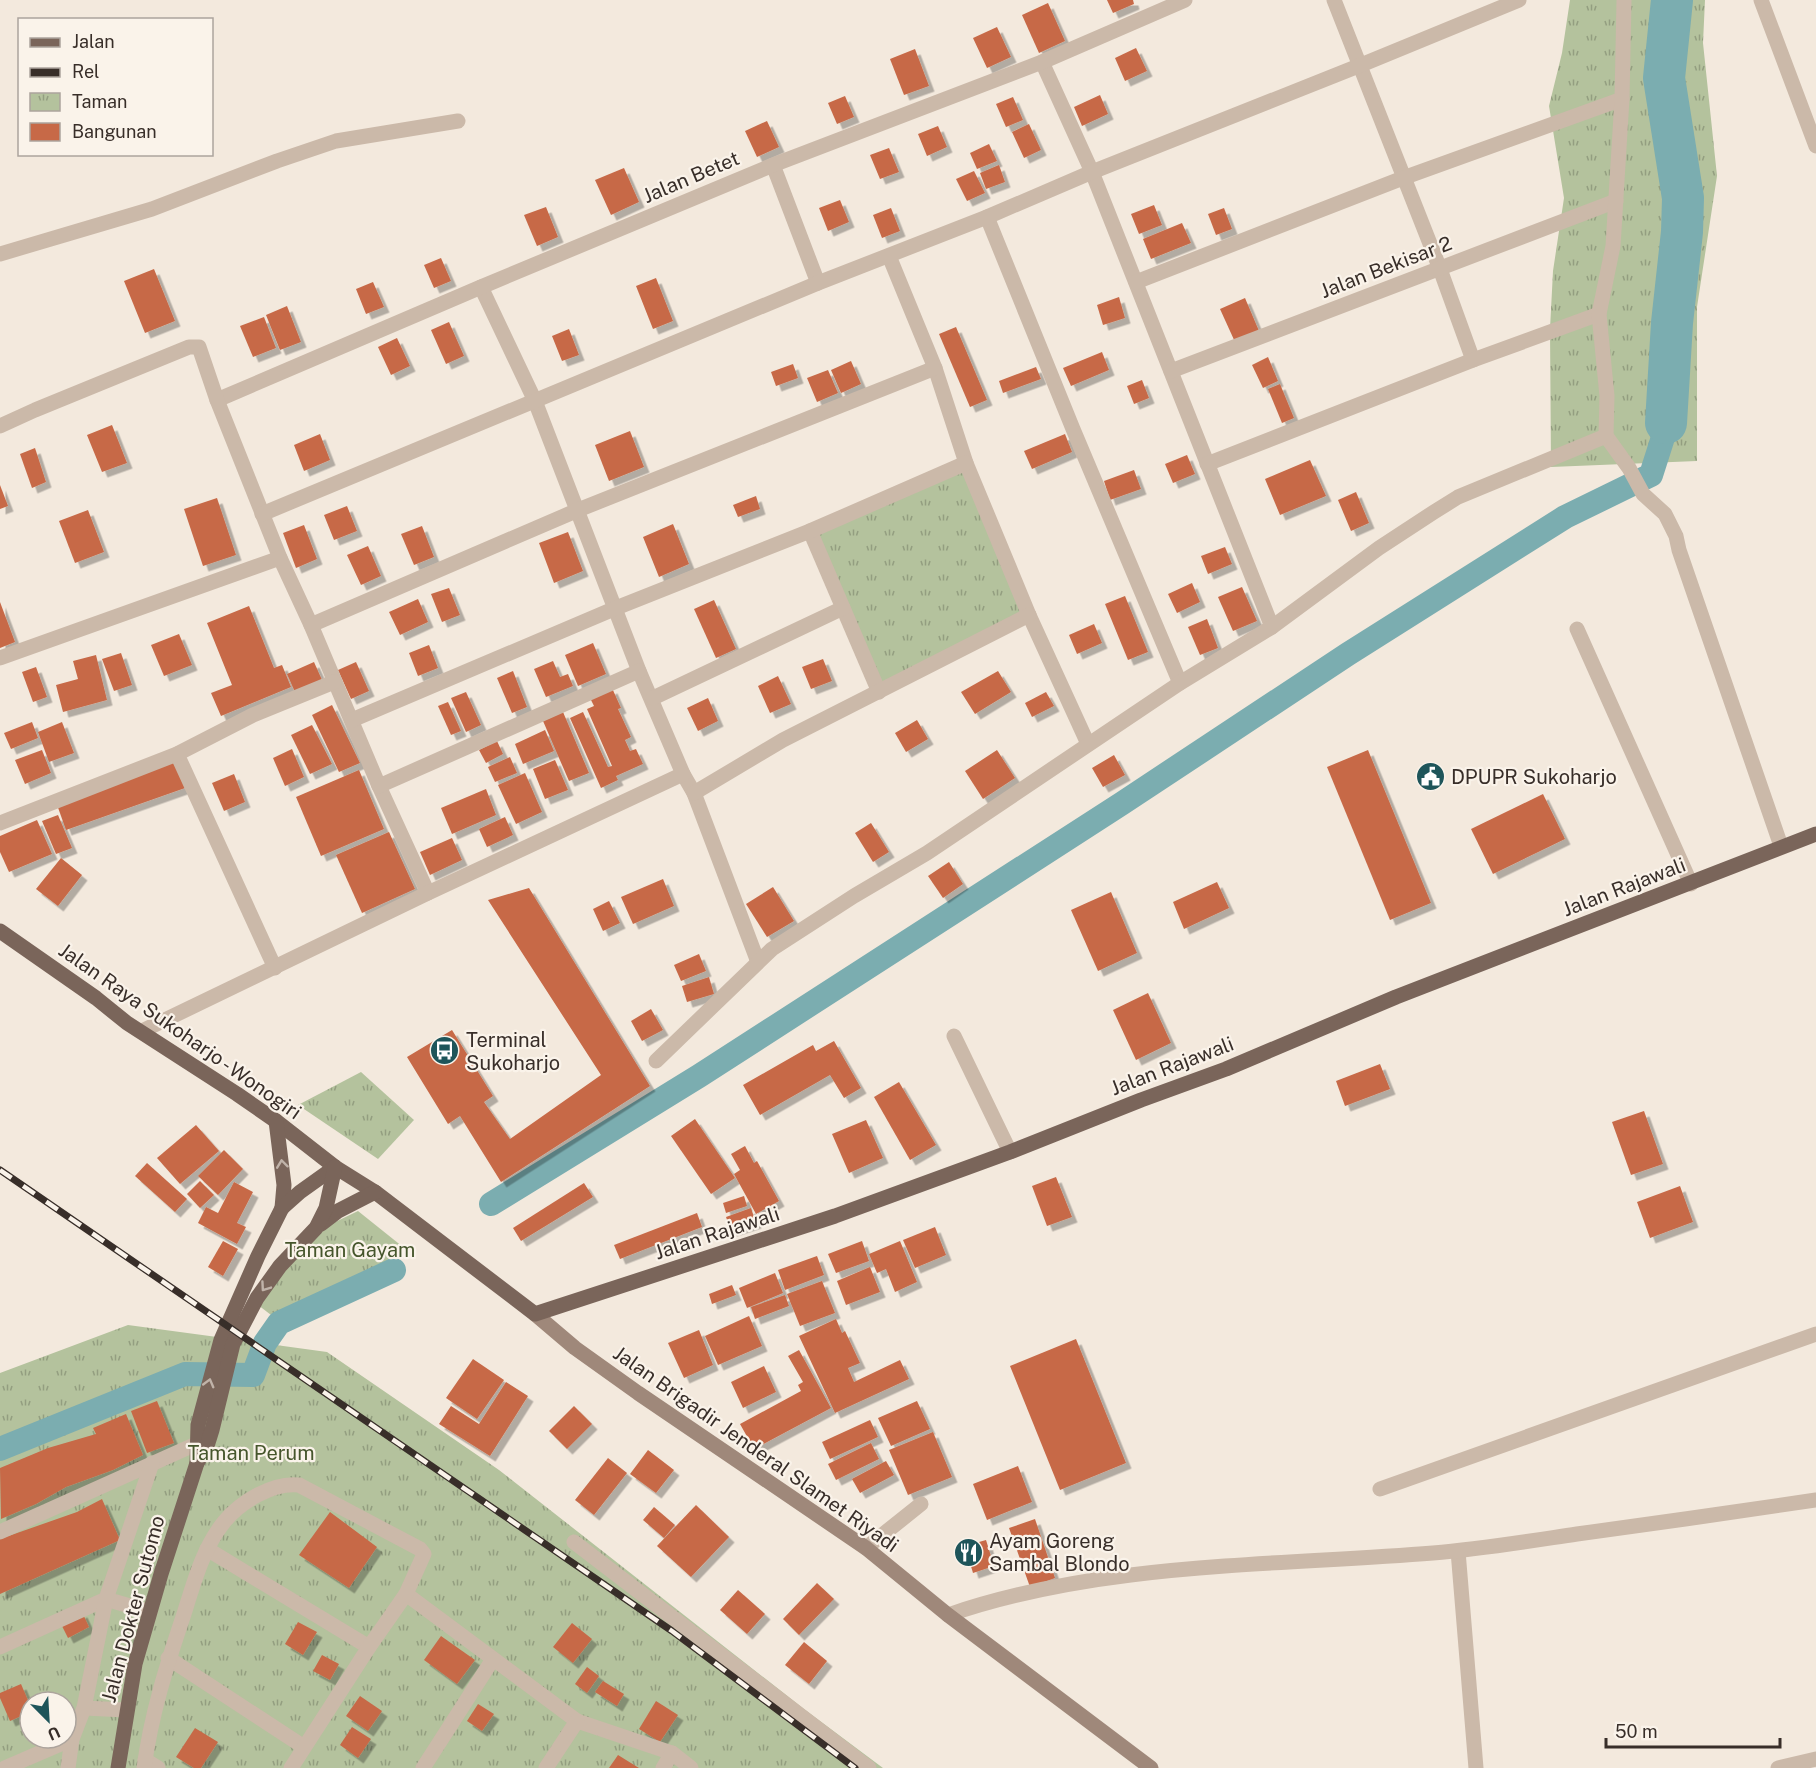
<svg xmlns="http://www.w3.org/2000/svg" width="1816" height="1768" font-family="'Public Sans',sans-serif">
<defs>
<pattern id="park-tufts" width="24" height="20" patternUnits="userSpaceOnUse" patternTransform="scale(1.5)"><rect width="24" height="20" fill="#b4c29d"/><path d="M3 7l-1-3M5 7V3M7 7l1-3M15 17l-1-3M17 17v-4M19 17l1-3" fill="none" stroke="#939e80"/></pattern>
<filter id="shadow"><feDropShadow dx="5.5" dy="5.5" stdDeviation="0" flood-color="#0004"/></filter>
</defs>
<rect width="100%" height="100%" fill="#f3e9dd"/>
<g fill="url(#park-tufts)" fill-rule="evenodd">
<path d="M1570,0H1705L1703,43L1717,176L1697,307V461L1551,467L1550,329L1553,271L1564,198L1549,106L1562,53Z"/>
<path d="M966,463L1025,624L879,692L810,531Z"/>
<path d="M361,1072L414,1120L378,1159L298,1105Z"/>
<path d="M358,1211L408,1251L387,1268L275,1318L258,1305L304,1247L329,1225Z"/>
<path d="M128,1325L327,1352L499,1470L804,1709L883,1768H0V1373ZM30,1702H66V1738H30Z"/>
</g>
<g fill="none" stroke-linecap="round" stroke-linejoin="round">
<g stroke="#7badb0" stroke-width="24">
<path d="M491,1204L699,1076L1121,804L1348,654L1565,517L1651,475L1666,428"/>
<path d="M0,1449L185,1374L253,1375L265,1343L279,1323L394,1270"/>
</g>
<path stroke="#7badb0" stroke-width="42" d="M1666,423L1672,323L1682,232L1683,198L1664,78L1672,0"/>
</g>
<g fill="#c76947" filter="url(#shadow)">
<path d="M1107,0H1133L1134,4L1113,13Z"/>
<path d="M1048,3L1065,41L1039,53L1022,15Z"/>
<path d="M997,27L1011,57L987,68L973,38Z"/>
<path d="M1136,48L1147,71L1125,81L1115,58Z"/>
<path d="M915,49L929,86L904,95L890,59Z"/>
<path d="M1100,95L1108,114L1082,126L1074,107Z"/>
<path d="M845,96L854,117L837,124L828,103Z"/>
<path d="M1013,97L1023,120L1006,127L996,104Z"/>
<path d="M767,121L779,147L757,157L745,131Z"/>
<path d="M1029,124L1041,150L1024,158L1012,132Z"/>
<path d="M938,126L947,147L927,156L918,134Z"/>
<path d="M989,144L997,161L977,169L970,153Z"/>
<path d="M889,148L899,172L880,179L870,155Z"/>
<path d="M999,165L1005,182L986,189L980,173Z"/>
<path d="M624,168L639,202L611,215L595,180Z"/>
<path d="M974,171L985,193L967,201L956,179Z"/>
<path d="M840,200L849,222L828,231L819,208Z"/>
<path d="M1154,205L1162,225L1139,234L1131,214Z"/>
<path d="M546,207L558,237L537,246L524,215Z"/>
<path d="M891,208L900,231L882,238L873,215Z"/>
<path d="M1224,208L1232,229L1216,235L1208,214Z"/>
<path d="M1182,223L1191,243L1151,259L1143,239Z"/>
<path d="M441,258L451,281L434,288L424,265Z"/>
<path d="M154,269L175,321L145,333L124,281Z"/>
<path d="M656,278L673,321L653,329L636,286Z"/>
<path d="M373,282L384,307L366,314L356,289Z"/>
<path d="M1119,297L1125,318L1103,325L1097,305Z"/>
<path d="M1245,298L1259,331L1235,342L1220,309Z"/>
<path d="M287,306L301,342L280,350L266,315Z"/>
<path d="M264,317L276,348L253,357L240,326Z"/>
<path d="M449,322L464,356L446,364L431,330Z"/>
<path d="M956,327L987,400L970,407L939,334Z"/>
<path d="M569,329L579,355L562,361L552,336Z"/>
<path d="M397,338L410,366L391,375L378,347Z"/>
<path d="M1102,352L1109,370L1071,386L1063,368Z"/>
<path d="M1268,357L1278,381L1263,388L1252,365Z"/>
<path d="M851,361L861,384L841,393L831,370Z"/>
<path d="M793,364L798,378L776,386L771,372Z"/>
<path d="M1036,367L1041,379L1003,393L999,381Z"/>
<path d="M828,370L838,393L817,402L807,378Z"/>
<path d="M1142,380L1149,398L1134,404L1127,386Z"/>
<path d="M1280,384L1294,418L1282,423L1268,389Z"/>
<path d="M112,425L127,463L102,472L87,435Z"/>
<path d="M630,431L644,467L609,481L595,445Z"/>
<path d="M320,434L330,460L304,471L294,445Z"/>
<path d="M1065,434L1072,452L1032,469L1024,451Z"/>
<path d="M35,448L46,482L32,488L20,454Z"/>
<path d="M1187,455L1195,474L1173,483L1165,464Z"/>
<path d="M1310,460L1326,496L1280,515L1265,479Z"/>
<path d="M1134,470L1141,489L1110,500L1104,481Z"/>
<path d="M0,485L8,506L0,509Z"/>
<path d="M1356,492L1369,523L1351,531L1338,500Z"/>
<path d="M756,496L760,509L738,517L733,505Z"/>
<path d="M217,498L236,555L203,566L184,509Z"/>
<path d="M347,506L357,531L334,540L324,515Z"/>
<path d="M88,510L104,552L75,563L59,521Z"/>
<path d="M673,524L689,564L659,577L643,537Z"/>
<path d="M304,525L317,559L296,568L283,533Z"/>
<path d="M422,526L434,557L414,565L401,534Z"/>
<path d="M568,532L583,571L554,583L539,543Z"/>
<path d="M368,546L381,576L361,585L347,555Z"/>
<path d="M1225,547L1232,564L1208,574L1201,556Z"/>
<path d="M1192,583L1200,602L1177,613L1168,594Z"/>
<path d="M1242,587L1257,621L1233,631L1218,597Z"/>
<path d="M449,588L460,615L442,622L431,594Z"/>
<path d="M1125,596L1148,652L1128,660L1105,604Z"/>
<path d="M418,599L428,622L400,635L389,612Z"/>
<path d="M714,600L736,649L716,658L694,609Z"/>
<path d="M0,602L15,642L0,648Z"/>
<path d="M249,606L274,668L282,665L291,687L221,716L211,693L232,685L207,623Z"/>
<path d="M1207,619L1218,648L1200,655L1188,627Z"/>
<path d="M1094,624L1102,643L1077,654L1069,635Z"/>
<path d="M179,634L192,665L164,676L151,645Z"/>
<path d="M593,643L606,674L578,686L565,655Z"/>
<path d="M429,645L438,668L418,676L409,653Z"/>
<path d="M121,653L132,685L114,691L102,659Z"/>
<path d="M96,655L107,700L63,712L56,685L78,679L73,661Z"/>
<path d="M823,659L832,681L811,689L802,667Z"/>
<path d="M553,661L560,677L568,674L573,686L546,697L534,669Z"/>
<path d="M314,662L322,680L295,692L287,674Z"/>
<path d="M356,662L369,691L351,699L338,670Z"/>
<path d="M36,667L47,697L33,702L22,672Z"/>
<path d="M513,671L527,707L512,713L497,678Z"/>
<path d="M998,671L1011,692L975,714L961,692Z"/>
<path d="M778,676L791,704L770,713L758,686Z"/>
<path d="M612,688L621,708L618,709L631,737L625,740L630,751L636,749L643,764L616,776L618,780L601,788L570,718L583,712L608,767L612,766L587,709L594,706L590,698Z"/>
<path d="M466,692L481,725L466,732L451,698Z"/>
<path d="M1046,692L1054,706L1032,717L1025,703Z"/>
<path d="M708,698L718,721L698,731L687,708Z"/>
<path d="M448,702L461,731L451,735L438,706Z"/>
<path d="M332,705L360,763L339,772L312,715Z"/>
<path d="M563,712L589,773L569,781L543,721Z"/>
<path d="M917,720L928,739L906,752L895,733Z"/>
<path d="M32,722L38,738L11,749L4,733Z"/>
<path d="M62,722L74,753L49,762L38,732Z"/>
<path d="M312,725L332,764L310,774L291,735Z"/>
<path d="M545,730L554,751L523,764L515,744Z"/>
<path d="M497,741L503,754L486,763L479,750Z"/>
<path d="M292,749L304,777L285,786L273,758Z"/>
<path d="M42,750L51,773L25,784L15,760Z"/>
<path d="M997,750L1015,778L983,799L965,771Z"/>
<path d="M1368,750L1431,903L1390,920L1327,767Z"/>
<path d="M1114,755L1125,775L1103,787L1092,768Z"/>
<path d="M510,757L517,773L495,782L488,767Z"/>
<path d="M176,760L185,788L66,830L56,802Z"/>
<path d="M555,760L568,790L545,799L533,769Z"/>
<path d="M359,770L384,829L321,856L296,797Z"/>
<path d="M525,773L542,812L516,824L498,785Z"/>
<path d="M234,774L245,802L224,811L212,783Z"/>
<path d="M486,789L496,815L452,834L441,808Z"/>
<path d="M1543,794L1565,839L1493,874L1471,829Z"/>
<path d="M58,815L72,848L56,854L42,821Z"/>
<path d="M505,817L513,835L487,847L479,829Z"/>
<path d="M37,820L52,854L9,872L0,852V836Z"/>
<path d="M871,823L889,852L873,862L855,833Z"/>
<path d="M389,832L415,889L362,913L336,855Z"/>
<path d="M452,838L462,860L430,875L420,852Z"/>
<path d="M61,858L82,875L58,906L36,889Z"/>
<path d="M949,862L963,884L943,898L928,876Z"/>
<path d="M663,879L674,906L633,924L621,897Z"/>
<path d="M1217,882L1229,908L1184,929L1173,902Z"/>
<path d="M773,887L794,921L767,937L746,904Z"/>
<path d="M529,888L650,1086L501,1182L460,1116L448,1124L407,1057L452,1030L493,1096L484,1102L510,1139L601,1075L488,900Z"/>
<path d="M1111,892L1137,953L1098,971L1071,910Z"/>
<path d="M609,901L620,923L603,931L593,909Z"/>
<path d="M699,954L706,971L681,981L674,965Z"/>
<path d="M709,977L714,994L687,1002L682,986Z"/>
<path d="M1148,993L1171,1043L1136,1060L1113,1010Z"/>
<path d="M651,1009L663,1030L642,1041L631,1021Z"/>
<path d="M834,1041L861,1088L844,1098L830,1075L760,1115L743,1085L813,1045L816,1051Z"/>
<path d="M1380,1064L1390,1089L1345,1106L1336,1081Z"/>
<path d="M899,1082L936,1145L910,1160L874,1097Z"/>
<path d="M1644,1111L1663,1164L1631,1175L1612,1122Z"/>
<path d="M695,1119L735,1178L711,1194L671,1136Z"/>
<path d="M866,1120L883,1158L849,1173L832,1134Z"/>
<path d="M196,1125L219,1151L180,1184L157,1158Z"/>
<path d="M745,1146L754,1163L757,1161L779,1201L756,1214L734,1174L740,1170L731,1154Z"/>
<path d="M224,1150L243,1169L218,1195L198,1176Z"/>
<path d="M147,1163L187,1199L175,1212L135,1176Z"/>
<path d="M1056,1177L1072,1217L1047,1226L1032,1186Z"/>
<path d="M200,1181L214,1195L200,1208L187,1194Z"/>
<path d="M234,1182L253,1192L237,1223L246,1227L237,1244L198,1223L206,1207L218,1213Z"/>
<path d="M584,1183L593,1197L521,1241L513,1228Z"/>
<path d="M1680,1186L1693,1222L1650,1238L1637,1202Z"/>
<path d="M744,1196L747,1206L726,1213L723,1203Z"/>
<path d="M751,1208L756,1223L731,1231L726,1217Z"/>
<path d="M697,1213L702,1227L620,1259L614,1245Z"/>
<path d="M935,1227L946,1255L915,1268L903,1240Z"/>
<path d="M223,1241L238,1249L223,1276L208,1267Z"/>
<path d="M862,1241L869,1261L836,1273L828,1254Z"/>
<path d="M900,1241L917,1282L895,1292L886,1269L877,1273L869,1254Z"/>
<path d="M817,1256L824,1275L785,1290L778,1270Z"/>
<path d="M870,1267L880,1292L846,1305L837,1281Z"/>
<path d="M775,1273L783,1293L747,1308L739,1288Z"/>
<path d="M822,1281L835,1313L800,1326L787,1294Z"/>
<path d="M732,1285L736,1295L712,1304L709,1294Z"/>
<path d="M785,1295L789,1306L755,1319L751,1307Z"/>
<path d="M749,1316L762,1346L718,1365L705,1336Z"/>
<path d="M836,1319L842,1333L845,1331L860,1363L848,1368L854,1382L900,1360L909,1379L835,1413L799,1336Z"/>
<path d="M699,1330L713,1365L684,1378L668,1343Z"/>
<path d="M1076,1339L1126,1463L1060,1490L1010,1366Z"/>
<path d="M799,1350L831,1408L754,1449L740,1424L801,1391L798,1385L803,1382L788,1356Z"/>
<path d="M473,1359L504,1380L477,1419L446,1398Z"/>
<path d="M764,1366L776,1392L743,1408L731,1382Z"/>
<path d="M506,1382L528,1396L490,1456L439,1424L451,1406L479,1424Z"/>
<path d="M157,1401L174,1443L147,1453L131,1411Z"/>
<path d="M917,1401L930,1429L891,1446L878,1418Z"/>
<path d="M574,1406L592,1424L567,1449L549,1431Z"/>
<path d="M126,1414L143,1455L113,1470L66,1487L36,1504L1,1519L0,1468L48,1448L96,1434L93,1428Z"/>
<path d="M870,1420L878,1437L830,1459L822,1442Z"/>
<path d="M933,1432L952,1477L908,1495L889,1450Z"/>
<path d="M871,1443L879,1459L836,1480L828,1464Z"/>
<path d="M648,1450L674,1470L656,1493L630,1474Z"/>
<path d="M608,1458L627,1473L594,1515L575,1500Z"/>
<path d="M886,1461L894,1475L860,1493L852,1479Z"/>
<path d="M1018,1466L1032,1502L987,1520L973,1484Z"/>
<path d="M102,1499L120,1540L0,1594V1539L77,1512Z"/>
<path d="M696,1505L729,1537L691,1577L657,1546Z"/>
<path d="M654,1507L675,1525L664,1538L643,1520Z"/>
<path d="M330,1512L377,1547L349,1588L299,1555Z"/>
<path d="M1035,1519L1055,1578L1030,1587L1009,1528Z"/>
<path d="M986,1540L994,1566L973,1573L965,1546Z"/>
<path d="M817,1583L834,1599L799,1635L783,1619Z"/>
<path d="M738,1590L765,1614L747,1634L720,1610Z"/>
<path d="M82,1612L89,1627L68,1638L60,1622Z"/>
<path d="M298,1622L317,1632L303,1655L285,1644Z"/>
<path d="M572,1623L592,1639L573,1663L553,1647Z"/>
<path d="M441,1636L475,1660L457,1684L424,1660Z"/>
<path d="M804,1642L827,1661L809,1684L785,1665Z"/>
<path d="M322,1655L339,1664L330,1680L313,1671Z"/>
<path d="M587,1667L599,1676L587,1693L575,1684Z"/>
<path d="M603,1681L624,1694L617,1706L595,1692Z"/>
<path d="M21,1684L30,1705V1712L10,1721L0,1698V1693Z"/>
<path d="M360,1696L382,1711L368,1731L346,1716Z"/>
<path d="M656,1701L678,1715L660,1742L639,1729Z"/>
<path d="M478,1704L494,1714L482,1731L467,1721Z"/>
<path d="M352,1727L371,1739L358,1758L340,1745Z"/>
<path d="M195,1728L218,1742L201,1768H194L176,1757Z"/>
<path d="M618,1755L639,1768H609Z"/>
</g>
<g fill="none" stroke-linecap="round" stroke-linejoin="round">
<g stroke="#cbb9a9" stroke-width="15">
<path d="M1334,0L1440,269L1473,360"/>
<path d="M1761,0L1816,146"/>
<path d="M1042,62L1092,172L1272,627"/>
<path d="M773,165L818,283"/>
<path d="M987,217L1073,429L1180,683"/>
<path d="M0,254L152,209L277,161L336,141L458,121"/>
<path d="M889,256L935,368L966,463L1029,615L1088,744"/>
<path d="M1136,282L1403,178L1622,99"/>
<path d="M481,287L535,401L639,671L683,774L694,793L758,962"/>
<path d="M1171,371L1616,201"/>
<path d="M217,400L481,287L773,165L1042,62L1185,0"/>
<path d="M0,426L35,410L189,347H199L217,400L280,558L311,625L379,786L428,893"/>
<path d="M1606,436L1629,468L1643,494L1665,514L1676,536L1679,550L1781,846"/>
<path d="M1207,464L1473,360L1599,314"/>
<path d="M262,514L818,283L987,217L1092,172L1361,65L1519,0"/>
<path d="M810,531L879,692"/>
<path d="M311,625L578,510L935,368"/>
<path d="M1577,629L1691,884"/>
<path d="M0,658L280,558"/>
<path d="M653,698L843,608"/>
<path d="M352,720L616,608L810,531L966,463"/>
<path d="M177,754L275,968"/>
<path d="M379,786L639,671"/>
<path d="M694,793L783,740L1029,615"/>
<path d="M0,823L177,754L253,715L334,682"/>
<path d="M142,1031L428,893L683,774"/>
<path d="M954,1036L1010,1152"/>
<path d="M656,1061L772,949L854,896L927,853L1180,683L1272,627L1379,548L1434,512L1458,497L1606,436L1607,396L1599,314L1613,246L1622,99L1624,0"/>
<path d="M1380,1489L1816,1334"/>
<path d="M0,1532L196,1444L207,1446"/>
<path d="M574,1542L869,1768"/>
<path d="M866,1548L921,1504"/>
<path d="M207,1549L369,1647"/>
<path d="M1458,1551L1476,1768"/>
<path d="M406,1594L577,1721L672,1753L691,1768"/>
<path d="M948,1615C1101,1562 1273,1566 1433,1553C1482,1549 1530,1541 1577,1534C1657,1523 1736,1512 1816,1500"/>
<path d="M0,1647L106,1599L150,1612"/>
<path d="M168,1658L304,1747"/>
<path d="M84,1708L126,1710"/>
<path d="M145,1760L158,1768"/>
<path d="M5,1768L72,1739"/>
<path d="M68,1768L72,1739L84,1708L106,1599L152,1463"/>
<path d="M144,1768C151,1715 167,1664 184,1614C194,1582 203,1548 224,1522C240,1502 273,1482 299,1485L420,1549L424,1554L406,1594L369,1647L291,1768"/>
<path d="M423,1768L493,1659"/>
<path d="M546,1768L577,1721"/>
<path d="M663,1768L672,1753"/>
<path d="M1778,1768L1816,1759"/>
</g>
<path stroke="#9f887a" stroke-width="15" d="M535,1314L575,1348L638,1393L866,1548L948,1615L1151,1768"/>
<g stroke="#7a655a" stroke-width="15">
<path d="M0,931L96,998L127,1023L237,1094L276,1121L335,1167L375,1192L535,1314L835,1216L1010,1152L1141,1100L1226,1069L1396,997L1816,834"/>
<path d="M276,1121L284,1185L282,1208"/>
<path d="M321,1224L338,1211L375,1192"/>
<path d="M197,1463L198,1425L221,1340L258,1256L282,1208L300,1192L335,1167"/>
<path d="M118,1768L135,1664L161,1574L197,1463L207,1446L212,1430L233,1344L257,1298L280,1266L316,1228L326,1208L335,1167"/>
</g>
<defs>
<path id="rail" d="M0,1170L672,1631L855,1768"/>
</defs>
<use href="#rail" stroke="#382e29" stroke-width="7"/>
<use href="#rail" stroke="#faf3ea" stroke-width="4.5" stroke-dasharray="14" stroke-linecap="butt"/>
</g>
<defs><path id="oneway-chevron" d="M-2-3.5L2.5 0L-2 3.5" fill="none" stroke-width="1.6" stroke-linecap="round" stroke-linejoin="round" transform="scale(1.5)"/></defs>
<g stroke="#c0b3a9">
<use href="#oneway-chevron" transform="translate(282 1164) rotate(-97)"/>
<use href="#oneway-chevron" transform="translate(265 1287) rotate(125)"/>
<use href="#oneway-chevron" transform="translate(209 1383) rotate(-75)"/>
</g>
<defs>
<symbol id="civic-disc" viewBox="-11 -11 22 22"><circle r="9.5" fill="#1e555a" stroke="#faf3ea"/><path d="M-.6-6.5H3V-4.5H.6V-3L4-1V1h2V6H-6V1h2V-1L-.6-3ZM-1.2 2.5V6h2.4V2.5Z" fill="#fff"/></symbol>
<symbol id="bus-disc" viewBox="-11 -11 22 22"><circle r="9.5" fill="#1e555a" stroke="#faf3ea"/><path d="M-5-6H5V4H4V6H2V4H-2V6H-4V4H-5ZM-3.5-4V0h7V-4ZM-3.5 1.2v1.5H-2V1.2ZM2 1.2v1.5H3.5V1.2Z" fill="#fff"/></symbol>
<symbol id="restaurant-disc" viewBox="-11 -11 22 22"><circle r="9.5" fill="#1e555a" stroke="#faf3ea"/><path d="M-5-6h1v4h1v-4h1v4h1v-4h1v5L-1.5 .5V6h-2V.5L-5-1ZM5-6V6H3V1.5H1.5Q1.5-4 5-6Z" fill="#fff"/></symbol>
</defs>
<g fill-rule="evenodd">
<use href="#civic-disc" x="1414" y="760" width="33" height="33"/>
<use href="#bus-disc" x="428" y="1034" width="33" height="33"/>
<use href="#restaurant-disc" x="952" y="1536" width="33" height="33"/>
</g>
<g text-anchor="middle" dominant-baseline="central" stroke-width="4.5" stroke-linejoin="round" paint-order="stroke">
<g font-size="20" fill="#382e29" stroke="#faf3ea">
<text transform="translate(691 177) rotate(-23)">Jalan Betet</text>
<text transform="translate(1386 267) rotate(-21)">Jalan Bekisar 2</text>
<text transform="translate(1624 887) rotate(-21)">Jalan Rajawali</text>
<text transform="translate(180 1031) rotate(35)">Jalan Raya Sukoharjo - Wonogiri</text>
<text transform="translate(1172 1066) rotate(-21)">Jalan Rajawali</text>
<text transform="translate(717 1233) rotate(-18)">Jalan Rajawali</text>
<text transform="translate(756 1449) rotate(35)">Jalan Brigadir Jenderal Slamet Riyadi</text>
<text transform="translate(133 1609) rotate(-75)">Jalan Dokter Sutomo</text>
</g>
<g font-size="20" fill="#382e29" stroke="#faf3ea" text-anchor="start">
<text x="1451" y="777">DPUPR Sukoharjo</text>
<text x="466" y="1040">Terminal<tspan x="466" dy="23">Sukoharjo</tspan></text>
<text x="989" y="1541">Ayam Goreng<tspan x="989" dy="23">Sambal Blondo</tspan></text>
</g>
<g font-size="20" fill="#46562c" stroke="#faf3ea">
<text x="350" y="1250">Taman Gayam</text>
<text x="251" y="1453">Taman Perum</text>
</g>
</g>
<rect x="18" y="18" width="195" height="138" fill="#faf3ea" stroke="#aca49d" stroke-width="1.5"/>
<rect x="30" y="38" width="30" height="9" fill="#7a655a" stroke="#aca49d" stroke-width="1.5"/>
<text x="72" y="48" font-size="18" fill="#382e29">Jalan</text>
<rect x="30" y="68" width="30" height="9" fill="#382e29" stroke="#aca49d" stroke-width="1.5"/>
<text x="72" y="78" font-size="18" fill="#382e29">Rel</text>
<rect x="30" y="93" width="30" height="18" fill="url(#park-tufts)" stroke="#aca49d" stroke-width="1.5"/>
<text x="72" y="108" font-size="18" fill="#382e29">Taman</text>
<rect x="30" y="123" width="30" height="18" fill="#c76947" stroke="#aca49d" stroke-width="1.5"/>
<text x="72" y="138" font-size="18" fill="#382e29">Bangunan</text>
<g transform="translate(48 1720) rotate(156)"><circle r="28" fill="#faf3ea" stroke="#aca49d" stroke-width="1.5"/>
<path d="M0-4.5L10 22L0 15L-10 22Z" fill="#1e555a"/>
<text y="-9" font-size="16" font-weight="bold" text-anchor="middle" fill="#382e29">U</text>
</g>
<path d="M1606 1738v9h174v-9" fill="none" stroke="#382e29" stroke-width="3"/>
<text x="1615" y="1738" font-size="18" fill="#382e29" stroke="#faf3ea" stroke-width="4.5" paint-order="stroke">50 m</text>
</svg>
